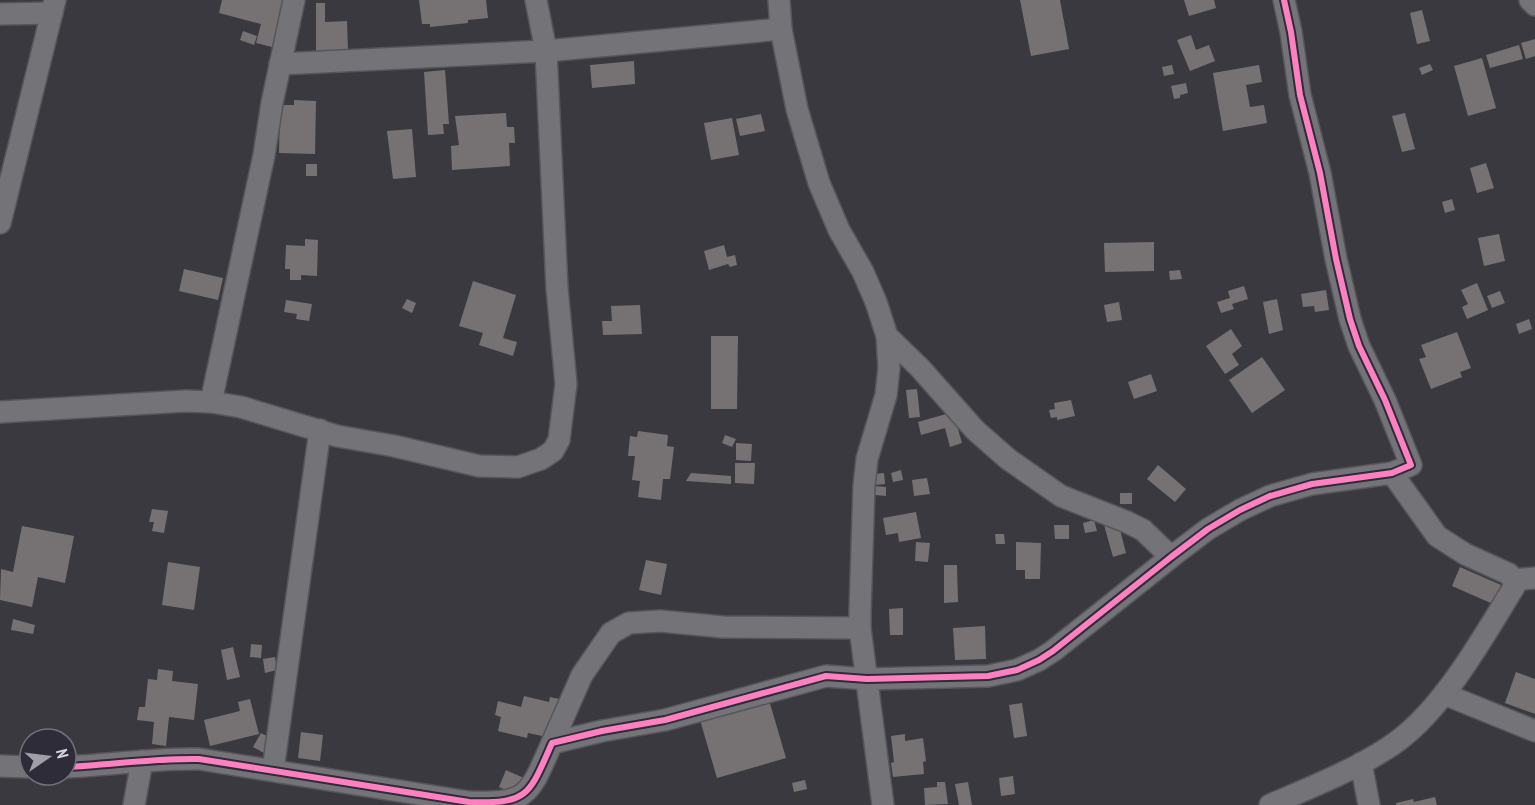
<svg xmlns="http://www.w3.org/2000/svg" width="1535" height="805" font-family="'PT Sans Narrow',sans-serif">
<rect width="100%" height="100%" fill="#3a3940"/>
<g fill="#767274">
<path d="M222,0H285L272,47L256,43L261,24L219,13Z"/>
<path d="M419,0H486L488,18L468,20V23L430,27V24H422Z"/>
<path d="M1020,0H1060L1069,49L1031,56Z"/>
<path d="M1184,0H1214L1216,8L1189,16Z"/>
<path d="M316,3H325V22L347,21L348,51L316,52Z"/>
<path d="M1422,10L1430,41L1417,44L1410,13Z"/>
<path d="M243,31L257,36L254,45L240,40Z"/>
<path d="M1191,35L1196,50L1209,45L1215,61L1190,71L1177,40Z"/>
<path d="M1535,39V56L1526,59L1521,43Z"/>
<path d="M1519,45L1523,59L1490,68L1486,55Z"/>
<path d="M1482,58L1496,108L1468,116L1454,66Z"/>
<path d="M634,61L635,84L592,88L590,65Z"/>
<path d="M1430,64L1433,70L1422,75L1419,68Z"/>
<path d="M1172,65L1174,74L1164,76L1162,67Z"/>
<path d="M1259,65L1262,82L1246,85L1250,107L1264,105L1267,123L1223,131L1213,73Z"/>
<path d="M445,70L449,124H443L444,134L428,135L424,72Z"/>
<path d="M1186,83L1188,93L1180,95V98L1174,99L1171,86Z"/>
<path d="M294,100L316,101L315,154L279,153L280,105H294Z"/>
<path d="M506,113L507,127H514L515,143H509L510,166L452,170L451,146L459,145L455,116Z"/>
<path d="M1405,113L1415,149L1402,152L1392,116Z"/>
<path d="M761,114L765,131L740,136L736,119Z"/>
<path d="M732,118L739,155L711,160L704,123Z"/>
<path d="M412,129L416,177L393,179L387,131Z"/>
<path d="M1486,163L1494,188L1477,193L1470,168Z"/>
<rect x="306" y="164" width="11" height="12"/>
<path d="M1452,199L1455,210L1445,213L1442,202Z"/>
<path d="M1499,234L1505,261L1484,266L1478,238Z"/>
<path d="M305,239L318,240L317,276L301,275V280H290V269H285L286,245L305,246Z"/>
<path d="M1154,242V271L1105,272L1104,243Z"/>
<path d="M724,245L727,257L735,255L737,265L730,267L728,264L709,270L704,251Z"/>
<path d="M184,269L223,278L218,300L179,291Z"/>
<path d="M1180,270L1182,279L1170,280L1169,271Z"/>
<path d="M473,281L516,295L503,338L517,342L513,356L479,345L483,333L459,326Z"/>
<path d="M1477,283L1488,310L1467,319L1462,307L1468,304L1461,290Z"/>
<path d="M1244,286L1248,299L1232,304L1234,309L1221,313L1217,302L1230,298L1228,291Z"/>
<path d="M1326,290L1329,310L1315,312L1314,306L1303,307L1301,294Z"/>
<path d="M1500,291L1505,303L1492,308L1487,296Z"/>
<path d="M407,299L416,303L412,313L402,308Z"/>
<path d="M1277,299L1283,330L1269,334L1263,302Z"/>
<path d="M286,300L312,304L309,321L296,319L297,314L284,312Z"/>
<path d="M1119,302L1122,320L1107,322L1104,305Z"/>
<path d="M640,305L642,334L603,335L602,321H612L611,306Z"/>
<path d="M1529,319L1532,329L1519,334L1516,324Z"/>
<path d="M1231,329L1242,346L1232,354L1239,365L1225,374L1206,346Z"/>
<path d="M1457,332L1471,368L1460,372L1462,377L1431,389L1419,359L1426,357L1421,345Z"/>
<path d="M711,336H738L737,409H711Z"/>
<path d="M1262,357L1285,390L1252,413L1229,380Z"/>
<path d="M1151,374L1157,391L1134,399L1128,382Z"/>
<path d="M917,389L920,417L909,418L906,390Z"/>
<path d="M1071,400L1075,416L1057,420V417L1051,418L1049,410L1055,409L1054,403Z"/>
<path d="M953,412L962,443L950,447L945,428L921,435L918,422Z"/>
<path d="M638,431L668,435L667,446L674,447L670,479H663L661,500L638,497L640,481L632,480L635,456H628L630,436L637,437Z"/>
<path d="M725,435L736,439L732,447L722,443Z"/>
<path d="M736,443L752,444L751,461L736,460Z"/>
<path d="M735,463H755L754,484L735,483Z"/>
<path d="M1158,465L1186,489L1175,502L1147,479Z"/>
<path d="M901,470L903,480L893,482L891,473Z"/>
<path d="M691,473L731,476V484L686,481Z"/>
<path d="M884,473L885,484L876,485L875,474Z"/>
<path d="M927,478L930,494L914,496L912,480Z"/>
<path d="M875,486L886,487V496L875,495Z"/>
<rect x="1120" y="493" width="12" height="11"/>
<path d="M152,509L168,511L164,533L152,531L154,522H149Z"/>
<path d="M916,512L921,538L899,542L898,533L886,535L883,518Z"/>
<path d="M1094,520L1097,531L1085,533L1083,523Z"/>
<path d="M1118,522L1126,553L1113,557L1104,525Z"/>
<path d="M1054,525H1069V539H1055Z"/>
<path d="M22,526L74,536L65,583L38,577L32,607L0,600L1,569L13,572Z"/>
<path d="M995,534H1004L1005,544H996Z"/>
<path d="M916,542L930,543L928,562L915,561Z"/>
<path d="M1016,542L1041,543L1040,579H1025V570H1016Z"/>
<path d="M646,560L667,564L661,595L639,590Z"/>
<path d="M168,562L200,567L194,610L162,605Z"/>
<path d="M944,565H957L958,602L944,603Z"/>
<path d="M1460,567L1501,585L1493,604L1452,586Z"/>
<path d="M903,608V635H890L889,609Z"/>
<path d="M13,619L35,625L33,634L11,630Z"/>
<path d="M985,626L986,659L955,660L953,628Z"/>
<path d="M251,644L262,645L261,658L250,657Z"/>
<path d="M233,647L240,677L227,680L221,650Z"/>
<path d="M275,657L277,670L265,673L263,659Z"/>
<path d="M158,669L173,671L172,681L198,684L194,720L169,717L166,746L152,744L154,722L137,720L139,707H145L148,679L157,680Z"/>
<path d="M1516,672L1535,679V714L1505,703Z"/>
<path d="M524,696L549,702L550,697L564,700L547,737L528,733L527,738L498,731L501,717L495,715L498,701L521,707Z"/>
<path d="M250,699L259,734L210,746L204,720L240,711L238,702Z"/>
<path d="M769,700L786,758L717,778L700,720Z"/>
<path d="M1022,703L1027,736L1014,738L1009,705Z"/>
<path d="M301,732L323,735L320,761L298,758Z"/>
<path d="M261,733L271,738L264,753L253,747Z"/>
<path d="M905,734V741L923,738L926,761L923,762L924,774L893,777L891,763L894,762L891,736Z"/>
<path d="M506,770L524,778L517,795L499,787Z"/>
<path d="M1013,776L1015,794L1001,796L999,778Z"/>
<path d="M805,780L807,789L794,792L792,783Z"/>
<path d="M937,782H945L948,804L925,805L924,788L937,787Z"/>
<path d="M968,782L972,805H959L955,784Z"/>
<path d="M1435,797L1437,805H1396V803L1413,799L1414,802Z"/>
</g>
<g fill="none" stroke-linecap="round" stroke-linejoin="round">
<defs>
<g id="minor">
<path d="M779,0L781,29L797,109L819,183L839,230L863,272L876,302L887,336L889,368L886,395L867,459L864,486L860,612V628L883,805"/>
<path d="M1530,0L1535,5"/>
<path d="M0,14L52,13"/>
<path d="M280,64L546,51L781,29"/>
<path d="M0,223L55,0"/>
<path d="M887,336L920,368L975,430L1008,459L1061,496L1127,522L1143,530L1171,557"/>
<path d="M211,402L264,155L272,103L294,0"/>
<path d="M0,412L186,401L211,402L241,407L337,436L394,446L479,466L518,467L541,459L553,451L559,440L566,384L557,288L546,51L536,0"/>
<path d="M1513,580L1535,578"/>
<path d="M1444,694L1535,731"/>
<path d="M552,743L582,675L611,633L629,623L660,621L723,627L860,628"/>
<path d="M1361,763L1369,805"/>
<path d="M0,766L30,767"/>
<path d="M66,767C110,765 154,758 199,759L469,802C529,804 529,795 552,743L602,731L665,720L826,676L867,679L988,676L1017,670L1039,660L1053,651L1171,557L1208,529L1240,510L1270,496L1312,484L1392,473L1411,465L1385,400L1359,346L1350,319L1336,259L1320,173L1300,95L1291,32L1284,0"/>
<path d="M273,770L320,430"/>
<path d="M134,805L142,761"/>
<path d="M1270,805C1309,788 1350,772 1386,749C1439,717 1482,639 1514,587L1513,580L1509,574L1465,554L1437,536L1392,473"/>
</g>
</defs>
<use href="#minor" stroke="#55555b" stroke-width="24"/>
<use href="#minor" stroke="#737378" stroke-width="21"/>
<defs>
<path id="cycleway" d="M66,767C110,765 154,758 199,759L469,802C529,804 529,795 552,743L602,731L665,720L826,676L867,679L988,676L1017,670L1039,660L1053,651L1171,557L1208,529L1240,510L1270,496L1312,484L1392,473L1411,465L1385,400L1359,346L1350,319L1336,259L1320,173L1300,95L1291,32L1284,0"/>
</defs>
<use href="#cycleway" stroke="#2d2c38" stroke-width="10"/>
<use href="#cycleway" stroke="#ff80c0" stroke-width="6"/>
</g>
<g transform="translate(48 757) rotate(76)"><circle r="28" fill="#2d2c38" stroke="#71707b" stroke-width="1.5"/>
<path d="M0-4.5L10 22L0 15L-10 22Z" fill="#a09fa7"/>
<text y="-9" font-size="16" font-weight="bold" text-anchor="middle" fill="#d7d6df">N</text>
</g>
</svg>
